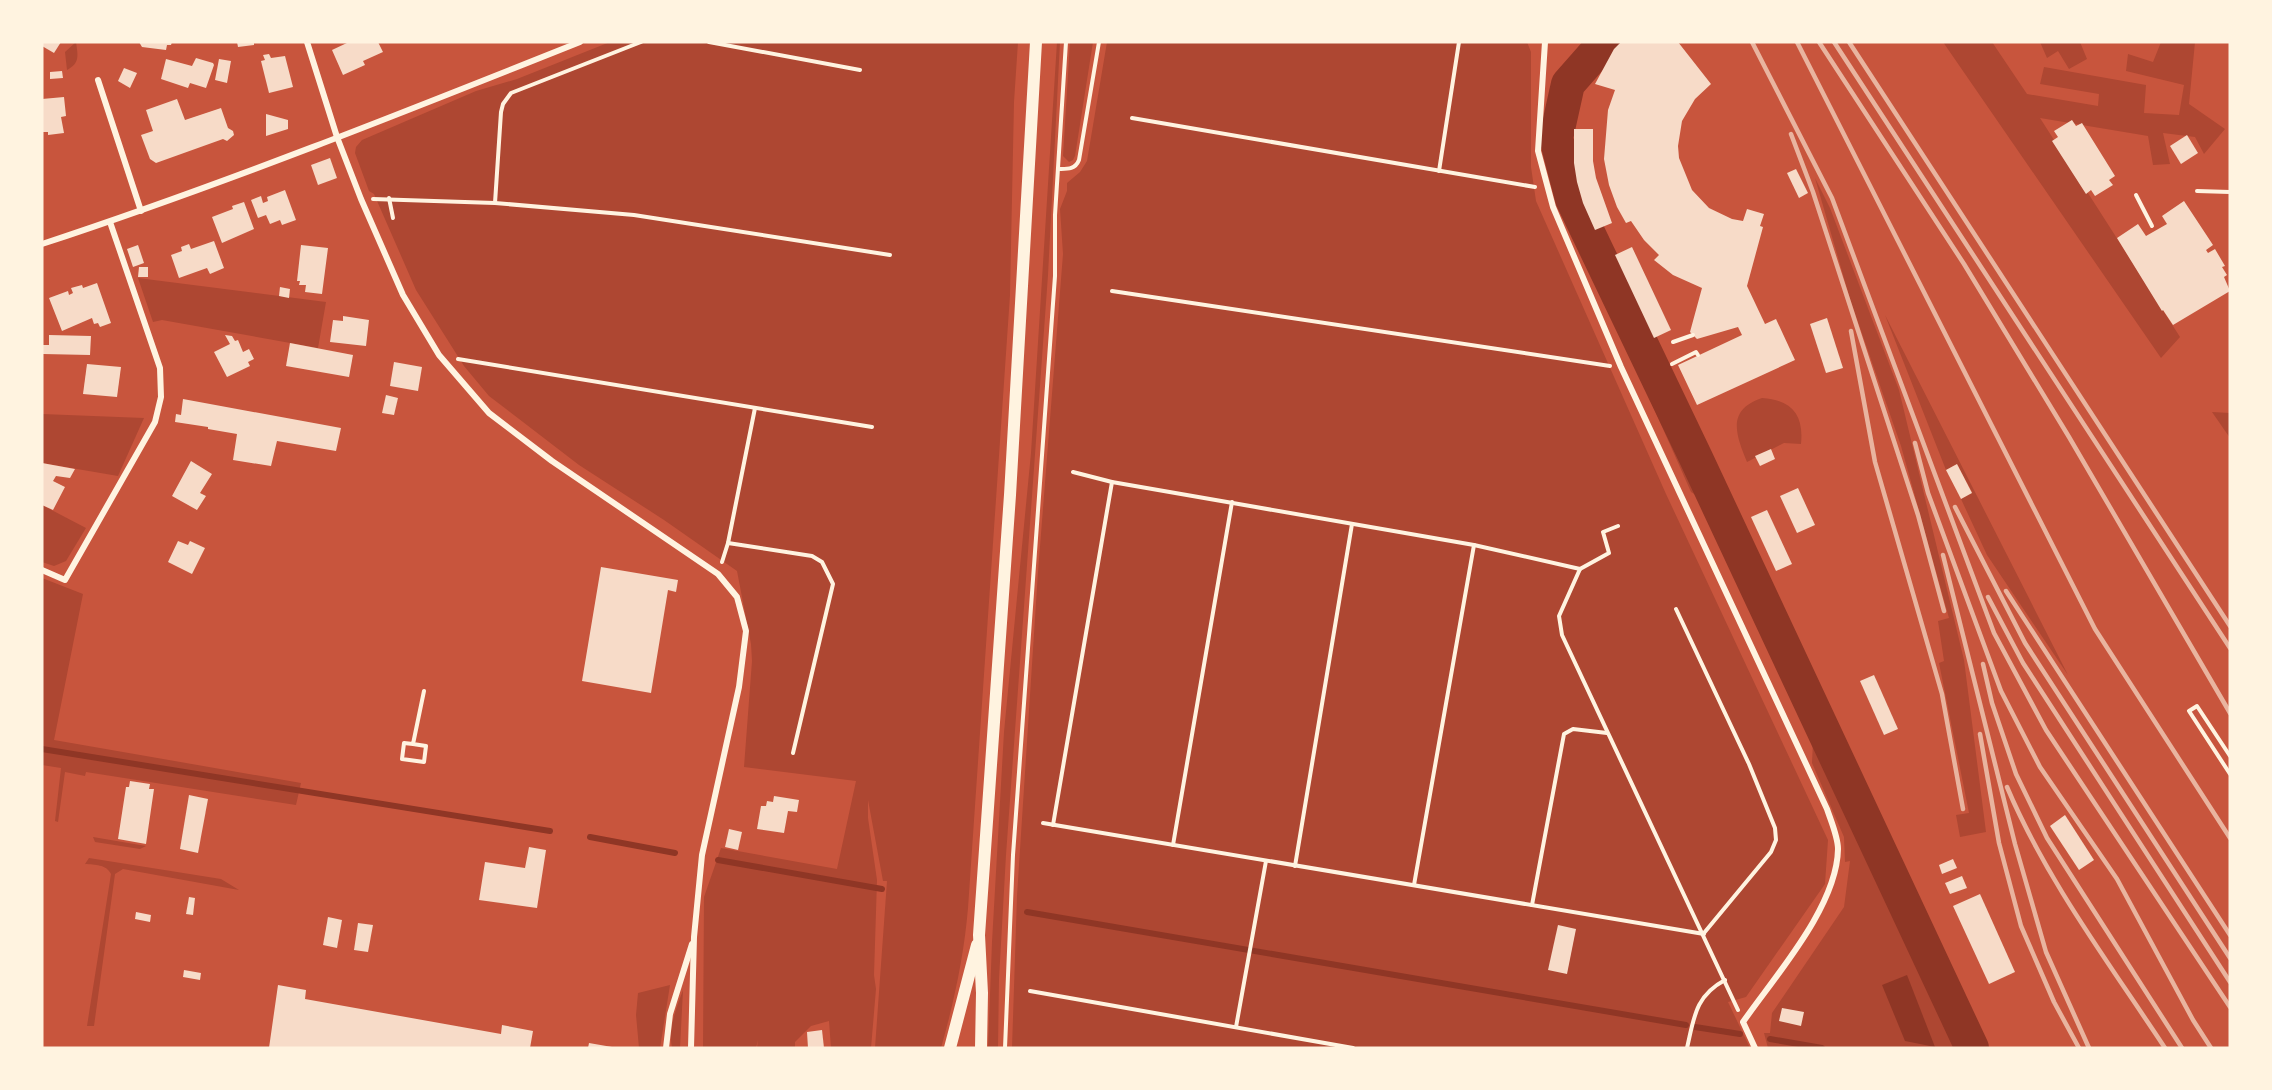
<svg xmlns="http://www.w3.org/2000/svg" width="2272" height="1090" font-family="'Golos Text',sans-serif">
<rect width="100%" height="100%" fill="#c8553d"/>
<g fill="#ae4732">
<path d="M76,42C78,56 80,63 67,70L65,52Z"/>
<path d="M610,42H1018L1014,102L1010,295L968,908C964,956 954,1002 941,1048H875L887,881H883L868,800V818L877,880L874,975L876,989L871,1048H831L829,1021L811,1026L795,1042V1048H757L758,1040L756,1048H703L704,897L721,848L837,869L856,781L744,767L752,661L751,644L737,571L664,520L579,465L489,396L464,366L416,290L374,194L369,191L355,153L356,147L362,140L476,91L517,79Z"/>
<path d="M1057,42H1060L1048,275L1006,855L999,979L998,1048H988L992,942L1004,732L1031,453Z"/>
<path d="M1070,42H1093L1075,156L1073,160L1069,162L1063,156Z"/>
<path d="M1107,42H1527L1531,52V167L1536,201L1666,494L1828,840L1825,884L1746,997L1728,1002L1750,1048H1012L1017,896L1038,572L1063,254L1060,209L1067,191V183L1080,172L1087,161Z"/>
<path d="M1943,42H1992L2027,94L2098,106L2099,94L2040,84L2044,67L2146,85L2144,113L2179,115L2184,85L2126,71L2128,54L2153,62L2161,42H2195L2189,104L2225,129L2204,154L2195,137L2163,133L2170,164L2153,165L2148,136L2040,118L2180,337L2161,358Z"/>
<path d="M2040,42H2080L2087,59L2069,69L2058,51L2047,58Z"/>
<path d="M1573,177L1578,203L1656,348L1667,382L1704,446L1723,494L1704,500L1691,492L1553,181Z"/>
<path d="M1815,178L1830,208L1899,390L1964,660L1986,832L1960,837L1956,815L1969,813L1939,663L1944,661L1938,621L1949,618L1901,446L1850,299Z"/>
<path d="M138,278L326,302L318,348L162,320L153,322Z"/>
<path d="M1885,315L2068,675L1987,555L1961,499L1972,492L1957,464L1946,470Z"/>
<path d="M1762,398C1792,400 1804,415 1801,444L1784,443L1747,462C1736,435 1726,410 1762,398Z"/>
<path d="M2212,412L2230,413V438Z"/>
<path d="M42,414L144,418L118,476L42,463Z"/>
<path d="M42,505L86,528L66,561L54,566L42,562Z"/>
<path d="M1730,513L1985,1048H1768L1764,1033H1770L1772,1013L1844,907L1850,861L1845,862L1844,837L1812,763L1813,741L1715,518Z"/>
<path d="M42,578L83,594L54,740L301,783L296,805L86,772L85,776L65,772L58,822L55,821L61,768L42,765Z"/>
<path d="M93,837L146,846L140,849L95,842Z"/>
<path d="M89,858L221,879L239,890L123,869L115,874L94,1026H87L111,874C106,864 95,865 85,864Z"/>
<path d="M670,985L660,1048H639L636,1015L638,993Z"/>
<path d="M683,990L680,1048H672C668,1028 676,1009 683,990Z"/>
</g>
<path fill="#8f3625" d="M1907,975L1935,1047L1905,1041L1882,985Z"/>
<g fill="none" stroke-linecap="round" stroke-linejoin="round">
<g stroke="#8f3625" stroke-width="6">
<path d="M42,749L550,831"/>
<path d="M590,837L675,853"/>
<path d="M718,860L882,889"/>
<path d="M1027,912L1686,1025"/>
<path d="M1695,1027L1740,1034"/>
<path d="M1770,1039L1822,1048"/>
</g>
<path stroke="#8f3625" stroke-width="34" d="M1605,42L1568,84L1556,138L1572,199L1696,458L1972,1048"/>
</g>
<g fill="#f7dbc8">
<path d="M42,42H61L54,53L42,46Z"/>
<path d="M139,42H172L171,45H167L166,50L142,47Z"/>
<path d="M237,42H254V45L238,47Z"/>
<path d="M349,42H378L383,52L363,61L365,65L343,75L332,50Z"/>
<path d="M1621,42H1678L1711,84L1695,99L1682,121L1678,146L1679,158L1692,190L1709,208L1732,219L1743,221L1747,209L1764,214L1760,226L1763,227L1747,286L1765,324L1776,319L1795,360L1697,405L1678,365L1742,335L1738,327L1697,339L1690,332L1702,288L1673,275L1654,260L1659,255L1644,240L1631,221L1626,223L1617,207L1609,185L1604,159L1608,110L1615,90L1595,84L1614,49Z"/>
<path d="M269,54L271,58L285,56L293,87L269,93L261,61L265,60L263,55Z"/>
<path d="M196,58L213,63L214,65L206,88L190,83L188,88L161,79L166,59L192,66Z"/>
<path d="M219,59L231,61L227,83L215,80Z"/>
<path d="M124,68L137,73L130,88L118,81Z"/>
<path d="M62,71L63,78L50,79V72Z"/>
<path d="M64,97L66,116L61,117L64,133L48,135V132H42V99Z"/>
<path d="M177,99L185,120L221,108L228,128L233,131L234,135L227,141L223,139L156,163L150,159L141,135L153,131L146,110Z"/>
<path d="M266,114L288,120V129L266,136Z"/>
<path d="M2072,120L2076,126L2082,123L2115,176L2109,180L2113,185L2095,196L2091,190L2086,194L2052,141L2058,137L2054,131Z"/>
<path d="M1574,129H1593V161L1596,178L1612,223L1595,230L1583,203L1577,182L1574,163Z"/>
<path d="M2187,135L2198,153L2181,164L2170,146Z"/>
<path d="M330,158L337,178L318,185L311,165Z"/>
<path d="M1796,169L1808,193L1799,198L1787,173Z"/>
<path d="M285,190L296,220L282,225L280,220L270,224L266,215L258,218L251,200L261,196L263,203L268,201L267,197Z"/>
<path d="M2184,201L2213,245L2206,250L2208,253L2215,249L2225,266L2222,267L2227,275L2224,277L2230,291L2173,325L2163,310L2162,311L2117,238L2138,224L2146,236L2167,224L2162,216Z"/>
<path d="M244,202L254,229L222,243L212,217L233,209L232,206Z"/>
<path d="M214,241L224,268L210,274L207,268L179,278L171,255L182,251L181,247L189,244L191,249Z"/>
<path d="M138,245L144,263L133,267L127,249Z"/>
<path d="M301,245L328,248L322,294L305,292L306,285H299L300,281H297Z"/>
<path d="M1632,247L1671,330L1654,338L1615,255Z"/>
<path d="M139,267H148V277H138Z"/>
<path d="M97,283L111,323L100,327L98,323L94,324L92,318L62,331L49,298L68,291L69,295L73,293L71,288L82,285L83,288Z"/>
<path d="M280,287L290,289L289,298L279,296Z"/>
<path d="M343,316L369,320L366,346L330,342L333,320L343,321Z"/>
<path d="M1827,318L1843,368L1826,373L1810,324Z"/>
<path d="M49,335L91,336L90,355L43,354L42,345H49Z"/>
<path d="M225,335L232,336L235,341L238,340L243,352L249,349L254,359L248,362L250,366L227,377L214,352L230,344Z"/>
<path d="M290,343L353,355L349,377L286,366Z"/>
<path d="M394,362L422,367L418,391L390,386Z"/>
<path d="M87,364L121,367L117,397L83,394Z"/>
<path d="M386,395L398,398L394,415L382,413Z"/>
<path d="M183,399L341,428L336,451L277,441L271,466L233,460L237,434L208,429V427L175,422L176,414L181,415Z"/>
<path d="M1771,449L1775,459L1760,466L1755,456Z"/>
<path d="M191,461L212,474L200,493L206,496L197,510L172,496Z"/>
<path d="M42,463L75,469L70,478L56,476L53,481L65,487L53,510L42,505Z"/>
<path d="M1957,464L1972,493L1961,499L1946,470Z"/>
<path d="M1798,488L1815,525L1797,533L1780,496Z"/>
<path d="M1767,510L1792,564L1776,571L1751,517Z"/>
<path d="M178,541L188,545L190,541L205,548L192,574L168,562Z"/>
<path d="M601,567L678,580L676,592L668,590L651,693L582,681Z"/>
<path d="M1874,675L1898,729L1884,735L1860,681Z"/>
<path d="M130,781L150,784L149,789H154L146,844L118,839L126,787H129Z"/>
<path d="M189,795L208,799L198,853L180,849Z"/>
<path d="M774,796L799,800L797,812L788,811L784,833L757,829L761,806H766L767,801L773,802Z"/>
<path d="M2065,815L2094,860L2079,870L2050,826Z"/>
<path d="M729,829L742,832L738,850L725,847Z"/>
<path d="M529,847L546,850L537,908L479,900L485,862L525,868Z"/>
<path d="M1953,859L1957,868L1942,874L1939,865Z"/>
<path d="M1962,876L1967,888L1950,894L1945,883Z"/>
<path d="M1980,894L2015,972L1989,984L1953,906Z"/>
<path d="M189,897L195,898L193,915L186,914Z"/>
<path d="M136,912L151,915L150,922L135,919Z"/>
<path d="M328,917L342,920L337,948L323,945Z"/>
<path d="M358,923L373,925L368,952L354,950Z"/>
<path d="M1558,925L1576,929L1567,974L1548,970Z"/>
<path d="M184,970L201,973L200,980L183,977Z"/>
<path d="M278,985L306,990L305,999L501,1034L502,1025L533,1031L530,1048H269Z"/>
<path d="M1782,1008L1804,1012L1801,1026L1779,1021Z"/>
<path d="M822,1030L824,1048H808L807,1032Z"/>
<path d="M589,1043L612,1047L611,1048H588Z"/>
</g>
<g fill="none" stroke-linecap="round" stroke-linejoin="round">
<g stroke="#fff3e0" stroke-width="4">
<path d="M709,42L860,70"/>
<path d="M1132,118L1535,187"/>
<path d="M1058,169C1067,169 1075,170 1079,160L1099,42"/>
<path d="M1439,171L1459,42"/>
<path d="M2197,191L2230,192"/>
<path d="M2136,195L2152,226"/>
<path d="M389,198L393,218"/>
<path d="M373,199L495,203L634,215L890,255"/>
<path d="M495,203L501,112L503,104L511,93L641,42"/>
<path d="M1112,291L1610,366"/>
<path d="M1673,342L1693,335"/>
<path d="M458,359L872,427"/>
<path d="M1672,364L1696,352L1698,355"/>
<path d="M1073,472L1112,482L1474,545L1580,569L1609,553L1603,532L1618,526"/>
<path d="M728,543L812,556L822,562L833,584L793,753"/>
<path d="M722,562L728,543L755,408"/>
<path d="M1580,569L1559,616L1562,635L1738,1010"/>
<path d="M1676,609L1749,764L1775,828L1776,840L1771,852L1704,933"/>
<path d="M413,744L426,746L424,762L402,759L404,743L413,744L424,691"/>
<path d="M2230,756L2197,706L2189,711L2230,774"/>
<path d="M1043,823L1704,934"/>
<path d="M1053,825L1112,482"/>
<path d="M1173,845L1232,502"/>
<path d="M1295,866L1352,524"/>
<path d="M1414,885L1474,545"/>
<path d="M1532,905L1564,734L1573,729L1607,733"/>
<path d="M1030,991L1353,1048"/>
<path d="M1236,1027L1266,861"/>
<path d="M1005,1048L1013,855L1055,276V215L1066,42"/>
<path d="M1687,1048C1694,1018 1695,996 1725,980"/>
</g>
<g stroke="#fff3e0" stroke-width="6">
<path d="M307,42L337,137L361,199L403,295L439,355L489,413L552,461L718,574L737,597L746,631L739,687L702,855L694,937L691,1048"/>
<path d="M1545,42L1538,151L1553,207L1621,367L1827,809C1831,821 1838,837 1838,849C1837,907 1775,976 1743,1022L1755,1048"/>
<path d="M98,80L141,211"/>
<path d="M42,244C224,184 402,113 580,42"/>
<path d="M42,570L65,580L155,422L161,397L160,368L110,222"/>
<path d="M666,1048L670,1014L692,944"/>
</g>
<g stroke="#fff3e0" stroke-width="12">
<path d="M950,1048L977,945"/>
<path d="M981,1048L982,993L979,935L1010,495L1036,42"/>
</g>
<g stroke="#e9b49f" stroke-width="4.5">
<path d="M1752,42L1832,198L1994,633L2046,730L2230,1007"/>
<path d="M1797,42L2095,629L2230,838"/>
<path d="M1819,42L1964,264L2069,437L2230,713"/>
<path d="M1834,42L2230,648"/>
<path d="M1849,42L2230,626"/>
<path d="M1791,134L1813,192L1918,515L1944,611"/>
<path d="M1851,331L1875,462L1942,694L1963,809"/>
<path d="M1915,443L1928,493L2001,691L2040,767L2117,879L2193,1020L2211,1048"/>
<path d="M1955,507L2025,643L2230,958"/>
<path d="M1943,555L2015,844L2046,952L2089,1048"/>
<path d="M2006,591L2230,935"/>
<path d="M1988,597L2023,663L2230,982"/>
<path d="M1983,664L1992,703L2016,774L2047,838L2182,1048"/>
<path d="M1980,734L1999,843L2021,926L2054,1002L2079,1048"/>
<path d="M2007,787C2047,881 2109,963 2165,1048"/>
</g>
</g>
<rect width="2272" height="1090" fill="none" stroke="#fff3e0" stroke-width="87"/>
</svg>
